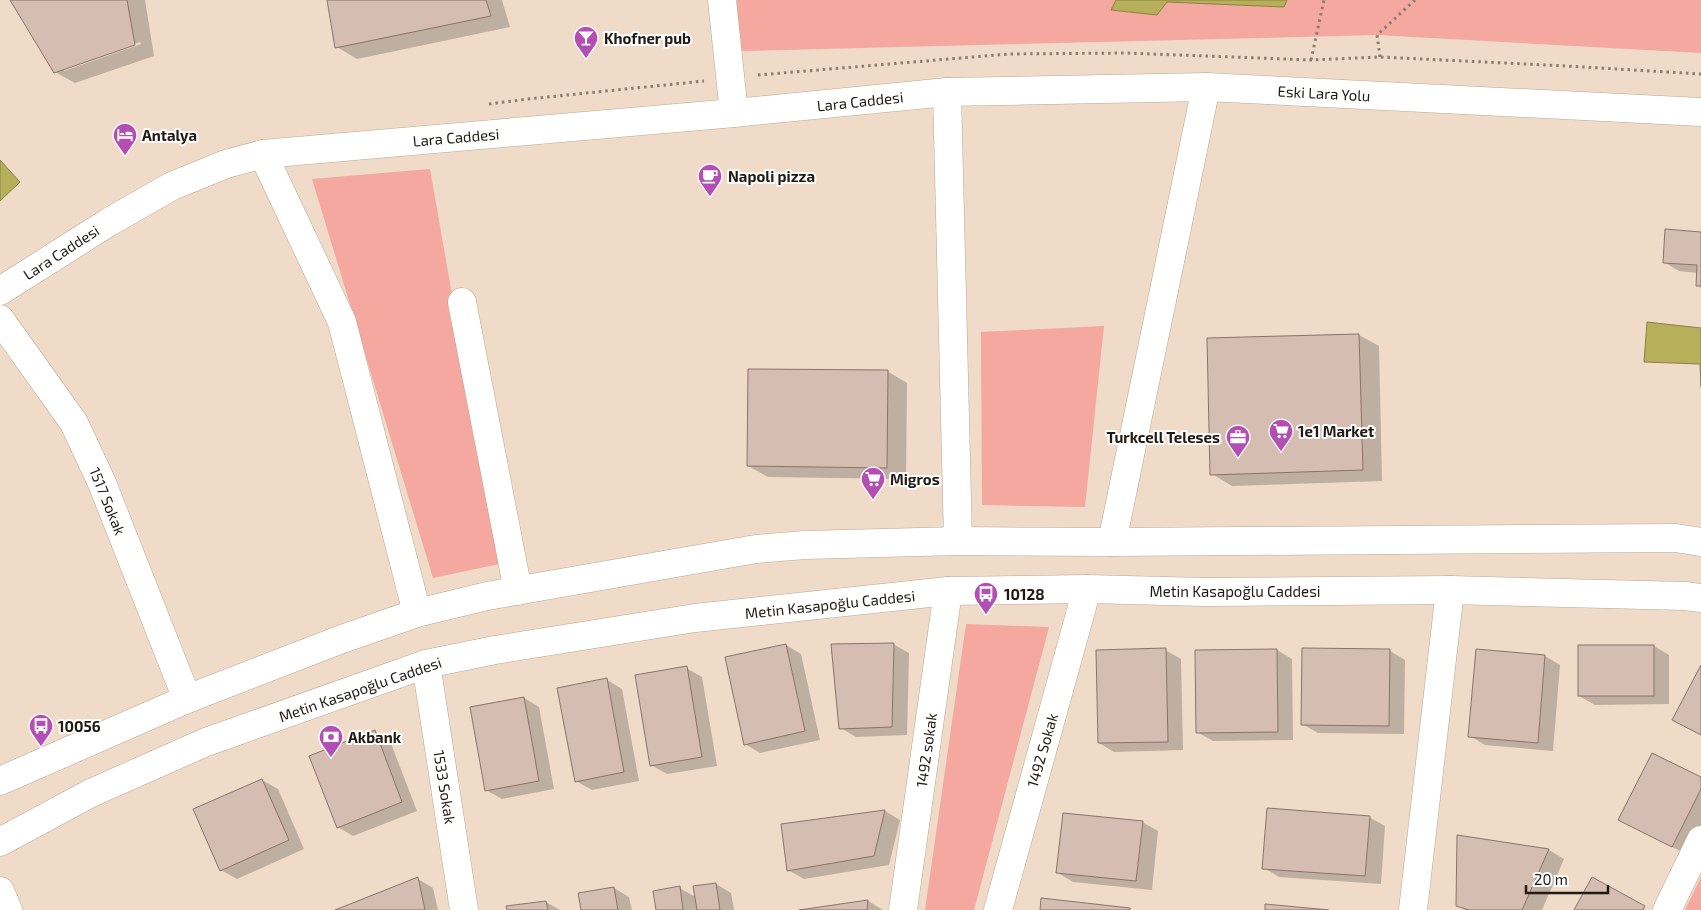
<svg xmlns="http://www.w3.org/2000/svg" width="1701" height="910" font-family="'Exo 2',sans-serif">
<rect width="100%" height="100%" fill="#efdbc8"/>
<g fill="#f4a8a0">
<path d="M737,0H1701V53L1377,35L740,51Z"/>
<path d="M430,169L499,564L433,578L312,179Z"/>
<path d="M1104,326L1085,507L982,505L981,332Z"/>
<path d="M966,624L1049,627L974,910H925Z"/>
<path d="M1701,877V910H1685Z"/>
</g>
<g fill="#b7af59" stroke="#8a8244">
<path d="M1116,0H1287L1284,7L1167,2L1157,15L1111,10Z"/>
<path d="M0,160L20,182L0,201Z"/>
<path d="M1647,322L1701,328V387L1700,364L1644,362Z"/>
</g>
<g fill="#0003" fill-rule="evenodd">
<path d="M12,0H145L154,56L75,83L55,72ZM140,42L141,44L64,71V68Z"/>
<path d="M328,0H502L510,27L357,59L337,47Z"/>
<path d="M1701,233V288L1697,285L1698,273L1679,271L1664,262Z"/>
<path d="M1359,335L1379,346L1382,481L1232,486L1212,474Z"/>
<path d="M887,371L907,383L906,479L768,477L748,466Z"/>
<path d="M893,644L909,653L907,735L856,737L841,728Z"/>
<path d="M786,645L801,654L820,740L760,753L745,744Z"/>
<path d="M1654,646L1669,655V704L1595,705L1579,696Z"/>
<path d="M1165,650L1181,659L1183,750L1114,752L1099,743Z"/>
<path d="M1277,650L1292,659L1293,740L1213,741L1197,732Z"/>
<path d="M1390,651L1405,660L1404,734L1318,733L1302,724Z"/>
<path d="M1545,656L1560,665L1553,751L1485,745L1470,736Z"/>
<path d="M686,668L702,677L717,766L667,774L651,765Z"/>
<path d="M607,680L622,689L639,781L592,790L576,781Z"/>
<path d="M524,698L539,707L554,789L502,799L486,790Z"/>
<path d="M375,732L390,741L417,811L353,836L338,827Z"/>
<path d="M1701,779V828L1688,855L1636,828Z"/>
<path d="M262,780L278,789L304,849L237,879L221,870Z"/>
<path d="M885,811L900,820L889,865L804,879L788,870Z"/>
<path d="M1369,817L1385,826L1381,884L1279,877L1264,868Z"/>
<path d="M1142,822L1158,831L1152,890L1073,882L1058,873Z"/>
<path d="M1458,836L1549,850L1564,859L1542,910H1465L1458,906Z"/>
<path d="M418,879L433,888L438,910H338Z"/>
<path d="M716,884L731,893L734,910H658L679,888L696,897Z"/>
<path d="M614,888L629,897L632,910H582Z"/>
<path d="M868,901L883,910H808Z"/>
<path d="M546,902L560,910H508V907Z"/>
</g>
<g fill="#d6bdb1" stroke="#8a7369">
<path d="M10,0H127L135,45L54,73Z"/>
<path d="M327,0H486L491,16L335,48Z"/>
<path d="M1665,229L1701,232V286H1696L1697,265L1663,263Z"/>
<path d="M1359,334L1363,470L1210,475L1207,338Z"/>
<path d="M748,369L888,370L887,468L747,466Z"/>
<path d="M894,643L892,727L839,729L831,644Z"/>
<path d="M786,644L805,731L744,745L725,657Z"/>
<rect x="1578" y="645" width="76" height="51"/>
<path d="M1166,648L1168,742L1098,743L1096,650Z"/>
<path d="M1302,648L1390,649L1389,726L1301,725Z"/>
<path d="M1277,649L1278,732L1196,733L1195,650Z"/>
<path d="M1476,649L1545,655L1538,743L1468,737Z"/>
<path d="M1701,665V735L1672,720Z"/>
<path d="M687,666L702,757L650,766L635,675Z"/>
<path d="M607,678L624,772L575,782L557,688Z"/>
<path d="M524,697L539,781L485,791L470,707Z"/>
<path d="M375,730L402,802L337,828L309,756Z"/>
<path d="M1652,753L1701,777V789L1672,847L1618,820Z"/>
<path d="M262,779L289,840L220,871L193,809Z"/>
<path d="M1267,808L1370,816L1365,876L1262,869Z"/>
<path d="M885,810L874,856L787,871L781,824Z"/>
<path d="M1063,813L1143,821L1136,881L1056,873Z"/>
<path d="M1457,835L1549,849L1522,910H1469L1456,906Z"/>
<path d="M418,877L425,910H335Z"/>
<path d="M1592,877L1645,906L1643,910H1574Z"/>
<path d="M716,883L720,910H697L693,886Z"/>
<path d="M680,886L683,910H656L653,891Z"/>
<path d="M614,887L618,910H581L578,893Z"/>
<path d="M1041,898L1130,908V910H1040Z"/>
<path d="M868,900L867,910H799Z"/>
<path d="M546,901L548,910H507L506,906Z"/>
<path d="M1265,904L1329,910H1265Z"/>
</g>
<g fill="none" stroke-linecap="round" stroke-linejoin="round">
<defs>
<g id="minor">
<path d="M722,0L734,113"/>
<path d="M947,92L958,541"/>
<path d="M263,154L342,322L417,613"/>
<path d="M0,291L109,222L172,186L226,164L263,154L734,113L947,92L1206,87L1701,112"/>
<path d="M462,302L518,591"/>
<path d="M0,319L74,423L102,483L187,699"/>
<path d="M1112,542L1206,87"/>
<path d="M426,664L464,910"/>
<path d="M0,891L8,910"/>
<path d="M903,910L948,591"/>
<path d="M998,910L1087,589"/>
<path d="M1413,910L1450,590"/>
<path d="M1667,910L1701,840"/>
</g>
<g id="major">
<path d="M0,781L187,699L342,639L417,613L487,596L756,549L805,545L958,541L1112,542L1675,538L1701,542"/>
<path d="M0,842L91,793L206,742L426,664L495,650L695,618L948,591L1087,589L1205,592L1450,590L1685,596L1701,598"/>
</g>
</defs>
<use href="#minor" stroke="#baa796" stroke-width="29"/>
<use href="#major" stroke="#baa796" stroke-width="29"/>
<g stroke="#8b7d70" stroke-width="3" stroke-dasharray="2.5 4" stroke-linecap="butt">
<path d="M1380,57L1377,35L1415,0"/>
<path d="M1311,60L1324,0"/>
<path d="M758,75L1009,54L1126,53L1311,60L1380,57L1567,66L1701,74"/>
<path d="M489,104L528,99L704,81"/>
</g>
<use href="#minor" stroke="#fff" stroke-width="28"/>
<use href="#major" stroke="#fff" stroke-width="28"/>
</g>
<defs>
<symbol id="bar-pin" viewBox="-11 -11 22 30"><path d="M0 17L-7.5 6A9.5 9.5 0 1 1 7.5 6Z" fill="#b24eb4" stroke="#fff"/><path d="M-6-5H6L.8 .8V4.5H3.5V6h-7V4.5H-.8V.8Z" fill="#fff"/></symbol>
<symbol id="hotel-pin" viewBox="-11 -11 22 30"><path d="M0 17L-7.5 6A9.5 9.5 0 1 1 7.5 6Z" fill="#b24eb4" stroke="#fff"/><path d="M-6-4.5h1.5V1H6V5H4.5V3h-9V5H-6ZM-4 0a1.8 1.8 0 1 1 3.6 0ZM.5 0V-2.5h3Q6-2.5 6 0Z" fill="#fff"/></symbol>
<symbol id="cafe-pin" viewBox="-11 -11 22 30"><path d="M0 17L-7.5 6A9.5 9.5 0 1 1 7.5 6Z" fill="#b24eb4" stroke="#fff"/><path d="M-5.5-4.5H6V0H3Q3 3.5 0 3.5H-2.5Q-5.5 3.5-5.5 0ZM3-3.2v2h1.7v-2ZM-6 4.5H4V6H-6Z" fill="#fff"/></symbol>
<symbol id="supermarket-pin" viewBox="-11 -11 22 30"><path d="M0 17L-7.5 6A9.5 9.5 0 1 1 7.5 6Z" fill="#b24eb4" stroke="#fff"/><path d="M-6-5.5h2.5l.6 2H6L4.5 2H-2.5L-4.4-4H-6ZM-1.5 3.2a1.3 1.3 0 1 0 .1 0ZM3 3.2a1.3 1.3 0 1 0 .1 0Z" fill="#fff"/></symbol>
<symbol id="office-pin" viewBox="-11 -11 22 30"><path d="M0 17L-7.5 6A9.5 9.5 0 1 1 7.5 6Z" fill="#b24eb4" stroke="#fff"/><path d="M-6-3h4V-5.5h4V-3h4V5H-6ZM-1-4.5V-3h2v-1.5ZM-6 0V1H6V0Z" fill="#fff"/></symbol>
<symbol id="bus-pin" viewBox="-11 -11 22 30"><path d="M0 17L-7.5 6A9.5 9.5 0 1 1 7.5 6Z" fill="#b24eb4" stroke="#fff"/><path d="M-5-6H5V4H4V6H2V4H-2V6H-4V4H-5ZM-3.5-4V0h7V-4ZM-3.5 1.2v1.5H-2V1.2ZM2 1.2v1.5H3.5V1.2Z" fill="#fff"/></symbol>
<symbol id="bank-pin" viewBox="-11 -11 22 30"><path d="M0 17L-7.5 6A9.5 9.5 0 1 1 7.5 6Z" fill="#b24eb4" stroke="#fff"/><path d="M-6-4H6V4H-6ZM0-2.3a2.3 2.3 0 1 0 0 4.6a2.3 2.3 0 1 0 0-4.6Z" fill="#fff"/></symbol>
</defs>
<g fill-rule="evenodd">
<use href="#bar-pin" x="572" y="24" width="28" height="38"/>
<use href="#hotel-pin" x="111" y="121" width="28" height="38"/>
<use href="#cafe-pin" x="696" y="162" width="28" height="38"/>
<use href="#supermarket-pin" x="1267" y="417" width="28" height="38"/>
<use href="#office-pin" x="1224" y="423" width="28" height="38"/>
<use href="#supermarket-pin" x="859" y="465" width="28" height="38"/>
<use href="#bus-pin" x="972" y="580" width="28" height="38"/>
<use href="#bus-pin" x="27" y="712" width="28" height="38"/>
<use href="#bank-pin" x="317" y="723" width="28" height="38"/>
</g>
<g text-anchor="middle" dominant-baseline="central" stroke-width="4" stroke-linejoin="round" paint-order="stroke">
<g font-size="15" font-weight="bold" fill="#211a13" stroke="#fff" text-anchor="start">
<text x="604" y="38">Khofner pub</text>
<text x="142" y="135">Antalya</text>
<text x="728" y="176">Napoli pizza</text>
<text x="1298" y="431">1e1 Market</text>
<text x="1220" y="437" text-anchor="end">Turkcell Teleses</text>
<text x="890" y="479">Migros</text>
<text x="1004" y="594">10128</text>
<text x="58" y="726">10056</text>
<text x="348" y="737">Akbank</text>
</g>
<g font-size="15" fill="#211a13" stroke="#fff">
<text transform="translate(1324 93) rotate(3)">Eski Lara Yolu</text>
<text transform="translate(860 101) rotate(-6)">Lara Caddesi</text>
<text transform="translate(456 137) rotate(-5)">Lara Caddesi</text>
<text transform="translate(61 252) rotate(-33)">Lara Caddesi</text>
<text transform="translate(108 501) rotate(68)">1517 Sokak</text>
<text x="1235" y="591">Metin Kasapoğlu Caddesi</text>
<text transform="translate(830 604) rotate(-6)">Metin Kasapoğlu Caddesi</text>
<text transform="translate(360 689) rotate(-19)">Metin Kasapoğlu Caddesi</text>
<text transform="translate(926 750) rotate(-82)">1492 sokak</text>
<text transform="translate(1042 750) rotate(-74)">1492 Sokak</text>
<text transform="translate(445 787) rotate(81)">1533 Sokak</text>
</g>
</g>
<path d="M1526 885v8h82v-8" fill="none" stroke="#211a13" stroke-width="2.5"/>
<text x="1534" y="885" font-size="15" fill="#211a13" stroke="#ffffff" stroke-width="4" paint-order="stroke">20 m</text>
</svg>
